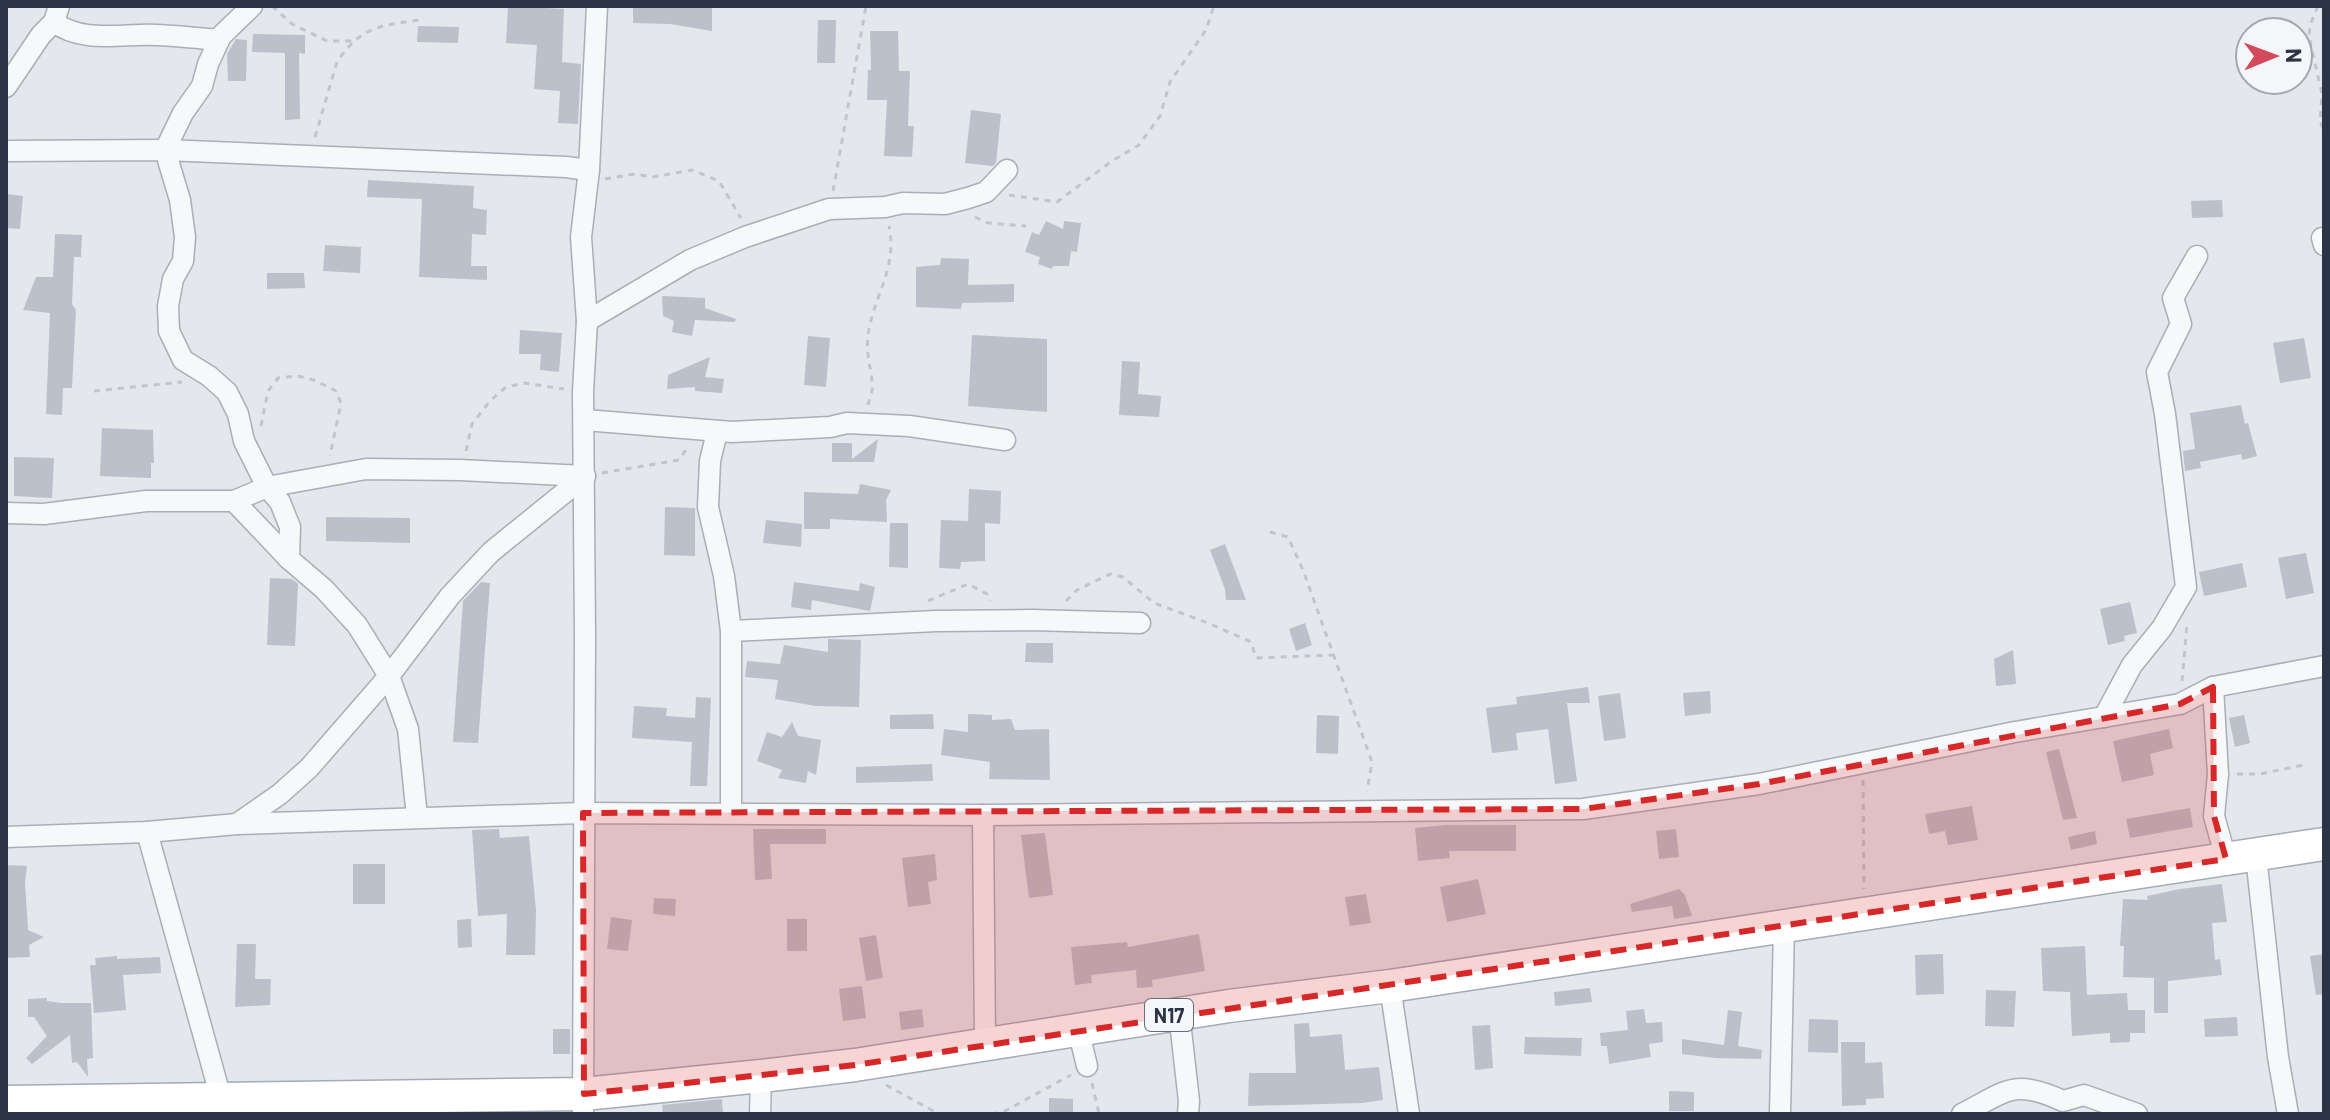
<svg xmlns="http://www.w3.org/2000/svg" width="2330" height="1120" font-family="Barlow,sans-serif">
<rect width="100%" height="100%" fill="#e4e7ec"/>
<g fill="#bbc0ca">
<path d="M508,6L564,9L562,62L581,64L578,124L558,123L560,91L534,89L537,45L506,43Z"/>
<path d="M633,6H712V31L670,24L633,23Z"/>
<path d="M818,20H836L835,63H817Z"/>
<path d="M418,26L459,27L458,43L417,42Z"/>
<path d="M870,31H898L899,71H910L908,126H914L912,157L884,156L887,100H867L868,70H871Z"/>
<path d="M253,34L305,35V54L299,53L300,119L285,120V53L252,52Z"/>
<path d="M236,39L247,40L246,81H228L227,54Z"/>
<path d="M971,110L1001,114L996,163L993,166L965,163Z"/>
<path d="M368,180L474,186L473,208L487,210L486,235L472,234L471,266H487V280L419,277L422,199L367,197Z"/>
<path d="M6,194L23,196L20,229L6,228Z"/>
<path d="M2222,200L2223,217L2192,218L2191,201Z"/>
<path d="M1046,221L1063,229L1064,221L1081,223L1077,252L1071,251L1069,266H1053L1052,269L1038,264L1040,257L1025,252L1032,232L1039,235Z"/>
<path d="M55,234L82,235L81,257H74L72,304L76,310L72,388H63L62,415L46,414L50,313L23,310L36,277H53Z"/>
<path d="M325,245L361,247L360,273L323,271Z"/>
<path d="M941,258L969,259L968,285L1014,284V302L962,303L961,309L916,307V267L940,265Z"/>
<path d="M267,273H304L305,288L267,289Z"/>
<path d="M662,296L705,298V308L736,319L735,322L695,320L692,336L672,332L674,321L663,316Z"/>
<path d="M520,330L562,333L559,372L540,370L541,354H519Z"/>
<path d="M972,335L1047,339V412L968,406Z"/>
<path d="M808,336L830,338L826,387L804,385Z"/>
<path d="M2304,338L2311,378L2280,383L2273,343Z"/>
<path d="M710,357L705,377L724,379L722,393L695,391V387L667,389L668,375Z"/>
<path d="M1122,361L1140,362L1138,394L1161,396L1159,417L1119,415Z"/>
<path d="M2241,405L2245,424L2248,423L2257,456L2242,460L2241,454L2200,462L2201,468L2185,471L2183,451L2195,449L2190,413Z"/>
<path d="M102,428L153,430L154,463H151V478L100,476Z"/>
<path d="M878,439L874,462H832V443H852V459Z"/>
<path d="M14,457L54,458L52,498L14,496Z"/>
<path d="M860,484L891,490L886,500L887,522L830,519V529H804V492L858,494Z"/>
<path d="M969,489L1001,491L1000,524L985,523V561L961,562L960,569L939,568L941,520L968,521Z"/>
<path d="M665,507L695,508V556L664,555Z"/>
<path d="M326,517L410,518V543L326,541Z"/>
<path d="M766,520L802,524L801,547L763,543Z"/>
<path d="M890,523H908V568L889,567Z"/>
<path d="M1225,544L1246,600H1226L1225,589L1210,550Z"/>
<path d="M2306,553L2314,593L2286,599L2278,558Z"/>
<path d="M2242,563L2247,587L2204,596L2199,572Z"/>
<path d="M270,578L292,579L298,584L295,646L267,645Z"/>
<path d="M481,582L490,583L478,743L453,742L463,601Z"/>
<path d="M794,582L859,591L860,583L875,587L870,611L812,600L811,610L791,607Z"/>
<path d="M2130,602L2137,633L2124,636L2125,641L2108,645L2100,609Z"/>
<path d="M1305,623L1312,645L1296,651L1289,629Z"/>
<path d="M828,639L861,640L859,707L816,706L775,699L778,680L745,677L747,661L780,664L784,645L828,652Z"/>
<path d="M1026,643H1053V663L1025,662Z"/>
<path d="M2013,650L2016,684L1996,686L1994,659Z"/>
<path d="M1588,687L1590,703H1567L1577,781L1555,784L1548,729L1516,733L1518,750L1492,753L1486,708L1517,704L1516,697Z"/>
<path d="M1710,691L1711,713L1685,716L1683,693Z"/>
<path d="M1620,693L1626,738L1604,741L1598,696Z"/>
<path d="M696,697L711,698L707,786H690L692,742L632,738L634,706L667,708L666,716L695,718Z"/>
<path d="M933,714L934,729H890V715Z"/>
<path d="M968,714L992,715V720L1011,719L1015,730L1049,729L1050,780L989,779L990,762L941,755L944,729L968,732Z"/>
<path d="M1317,715L1339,716L1338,754L1316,753Z"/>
<path d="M2244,715L2250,743L2235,747L2229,718Z"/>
<path d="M792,722L798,736L821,740L816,775L808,771L806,783L778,778L782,770L757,761L767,732L782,737Z"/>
<path d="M2169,729L2173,748L2150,754L2154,775L2122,782L2113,741Z"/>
<path d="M2059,749L2077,818L2063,820L2046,752Z"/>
<path d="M932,764L933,781L856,783V767Z"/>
<path d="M1972,806L1978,840L1948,845L1945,831L1929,834L1925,814Z"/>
<path d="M2190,808L2193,827L2130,838L2126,819Z"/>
<path d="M1446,825H1516V851H1449L1450,858L1418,861L1415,828Z"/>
<path d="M499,829L500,838L529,836L536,910L535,955H506L507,914L478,916L472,830Z"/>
<path d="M753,829H826V844H770L772,879L755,880Z"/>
<path d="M1676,829L1679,857L1659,859L1656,831Z"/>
<path d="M2095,831L2097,844L2071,850L2068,837Z"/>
<path d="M1045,833L1053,895L1029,898L1021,835Z"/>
<path d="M935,854L937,880L928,882L931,904L908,907L902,858Z"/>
<rect x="353" y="864" width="32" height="40"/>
<path d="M6,865L27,866L25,882L28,930L44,937L29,945L30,957L6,958Z"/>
<path d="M1478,879L1486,914L1447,922L1440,887Z"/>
<path d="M2222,884L2227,922L2212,923L2215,960L2220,959L2222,975L2168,981V1013H2154V978L2123,977L2124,946H2120L2123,899L2148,900L2147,896L2180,889Z"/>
<path d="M1679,889L1685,895L1692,916L1674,919L1672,906L1632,912L1630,904Z"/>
<path d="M1366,894L1371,923L1350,926L1345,897Z"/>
<path d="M654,898L676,899L675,916L653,914Z"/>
<path d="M611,917L632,920L628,951L607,949Z"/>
<path d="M471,919L472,947L458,948L457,920Z"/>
<rect x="787" y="919" width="20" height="32"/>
<path d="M1199,934L1205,971L1152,980L1153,987L1137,988L1136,970L1091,975L1092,983L1075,985L1071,947L1127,942L1128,947Z"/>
<path d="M876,935L883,978L866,981L859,938Z"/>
<path d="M237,944H256L255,979H271L270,1005L235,1007Z"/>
<path d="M2085,946L2087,995L2127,993L2128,1010H2145V1033H2130V1042L2110,1043V1033L2072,1036L2070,992L2043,991L2041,948Z"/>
<path d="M1943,954L1944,994L1916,995L1915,955Z"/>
<path d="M2324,954V994L2316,995L2310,956Z"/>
<path d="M117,956V959L160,957L161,973L123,975L126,1010L94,1013L90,965H96L95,958Z"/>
<path d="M862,986L866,1018L843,1021L839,989Z"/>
<path d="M1590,988L1592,1002L1555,1006L1554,992Z"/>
<path d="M1986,990L2016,991L2014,1027L1985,1026Z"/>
<path d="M47,998V1001L61,1003H91L93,1058L87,1059L88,1077L77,1062L72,1063L70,1035L32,1064L26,1058L47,1036L34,1017H28V999Z"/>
<path d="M922,1009L924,1027L901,1030L899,1012Z"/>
<path d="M1644,1009L1646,1023L1662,1022L1663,1042L1649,1044L1651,1057L1609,1064L1607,1046H1601L1600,1033L1628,1030L1626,1011Z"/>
<path d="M1728,1010L1742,1012L1738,1046L1762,1050L1761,1059L1715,1058L1682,1054V1039L1724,1045Z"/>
<path d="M2237,1017L2238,1036L2205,1037L2204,1019Z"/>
<path d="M1809,1019L1838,1020V1053L1808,1052Z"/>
<path d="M1309,1023L1310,1037L1342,1034L1345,1070L1379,1067L1383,1100L1362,1103L1248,1106L1249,1073H1296L1294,1024Z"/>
<path d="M1490,1025L1493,1068L1475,1070L1472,1026Z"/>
<rect x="553" y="1029" width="17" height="25"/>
<path d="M1525,1037L1582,1038L1581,1056L1524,1054Z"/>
<path d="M1841,1042H1865V1063L1882,1062L1884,1098L1866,1099V1105L1842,1106Z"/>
<path d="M1669,1091L1694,1092V1111H1669Z"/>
<path d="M1049,1098L1073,1099V1114H1049Z"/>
<path d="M722,1099L723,1114H663L662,1105Z"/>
</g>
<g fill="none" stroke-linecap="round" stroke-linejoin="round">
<defs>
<g id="street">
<path d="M252,6L221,36L208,64L202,86L183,113L165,150L180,200L185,237L183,261L173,279L168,306L169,331L183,360L209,376L227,392L238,414L244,441L267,487L280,502L290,527L289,559L324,589L357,625L389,676L408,729L417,817"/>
<path d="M54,22C82,44 124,33 157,35C178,36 198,38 219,40"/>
<path d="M6,87L41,35L54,22L59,6"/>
<path d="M6,151L165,150L566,167L589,170"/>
<path d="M2322,238L2324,245"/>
<path d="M587,321L690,260L745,237L829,209L885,207L903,203L945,204L968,198L986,192L1007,170"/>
<path d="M585,420L732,432L830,427L847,423L909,426L1005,440"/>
<path d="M717,432L710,461L708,507L724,576L731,631"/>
<path d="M234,501L267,487L366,469L460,470L585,476"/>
<path d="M6,513L44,514L146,501H234L289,559"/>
<path d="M2213,687L2218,774L2214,816L2226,859"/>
<path d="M2104,717L2132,665L2162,628L2186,587L2165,414L2157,372L2181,324L2173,298L2197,256"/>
<path d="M731,813V631L936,621L1032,620L1140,623"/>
<path d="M983,815L985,1043"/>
<path d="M237,824L280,794L309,768L389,676L450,596L491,552L585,476"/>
<path d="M147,832L224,1109"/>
<path d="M6,837L147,832L237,824L583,813L983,815L1583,809L1759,784L2015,732L2180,704L2213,687L2324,666"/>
<path d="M2256,856L2278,1057L2288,1114"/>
<path d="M1390,986L1409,1114"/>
<path d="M1179,1013L1189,1101L1188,1114"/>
<path d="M1078,1029L1087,1066"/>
<path d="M583,1114L585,636L583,392L587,321L581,237L589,170L597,6"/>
<path d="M760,1114L761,1076"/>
<path d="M1780,1114L1784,927"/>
<path d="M1962,1114C2007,1091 2013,1078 2063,1101L2084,1095L2137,1114"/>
</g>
<path id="primary" d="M6,1102L584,1094L761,1076L855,1065L1229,1006L1390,986L2324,844"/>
</defs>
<use href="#street" stroke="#a9aeb7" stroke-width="23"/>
<use href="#primary" stroke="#a3abb8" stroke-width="35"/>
<g stroke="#c2c5cb" stroke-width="3" stroke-dasharray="6 6" stroke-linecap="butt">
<path d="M272,6L292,24L327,41H355"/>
<path d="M2318,6L2310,25L2309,37L2322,94L2320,121L2324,131"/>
<path d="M315,137L337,62C361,26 380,26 419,20"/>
<path d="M605,179L635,174L653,177L692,170L719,181L741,218"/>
<path d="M833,191L866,6"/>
<path d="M1009,195L1057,202L1112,161L1139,145L1160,116L1170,82L1206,30L1214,6"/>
<path d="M975,217L988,223L1026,226"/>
<path d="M94,391L182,382"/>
<path d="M868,405C870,397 874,388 872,380C870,365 866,352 868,336C873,296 898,269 889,226"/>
<path d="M261,426L268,391L278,378L298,376L314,380L336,391L341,403L330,456"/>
<path d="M466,451L472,424L490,401L506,387L524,383L564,389"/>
<path d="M602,473L679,460L687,448"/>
<path d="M1270,532L1288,537L1303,570L1372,762L1367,791"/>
<path d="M928,601L968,584L987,594L990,601"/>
<path d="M1066,601L1077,590L1110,574L1123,577L1154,603L1208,623L1251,642L1256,658L1333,655"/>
<path d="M2182,681L2187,624"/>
<path d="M2237,774H2260L2308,764"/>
<path d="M1863,780L1864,889"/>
<path d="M1092,1083L1099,1114"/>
<path d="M886,1085L939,1114"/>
<path d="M992,1114L1005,1111L1071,1075"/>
</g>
<use href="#street" stroke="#f7f8fa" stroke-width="20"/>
<use href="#primary" stroke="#fff" stroke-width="32"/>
</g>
<path fill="#d62828" fill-opacity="0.2" stroke="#d62828" stroke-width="6" stroke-dasharray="16 10" stroke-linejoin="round" d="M2213,687L2214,816L2226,859L855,1065L584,1094L583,813L1583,809L1759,784L2180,704Z"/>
<g text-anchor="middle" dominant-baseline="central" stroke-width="7" stroke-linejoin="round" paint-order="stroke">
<rect fill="#f4f6f9" stroke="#676e7b" stroke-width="2" x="1145" y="999" width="48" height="32" rx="6"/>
<g font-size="20" font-weight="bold" fill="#2b3445">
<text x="1169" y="1015">N17</text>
</g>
</g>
<rect width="2330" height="1120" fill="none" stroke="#2b3445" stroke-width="16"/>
<g transform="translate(2274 56) rotate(89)"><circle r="38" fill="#f4f6f9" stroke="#a4a8b1" stroke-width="2"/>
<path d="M0-6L14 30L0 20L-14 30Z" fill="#d1495b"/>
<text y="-12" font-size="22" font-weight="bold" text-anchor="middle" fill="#2b3445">N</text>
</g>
</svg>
